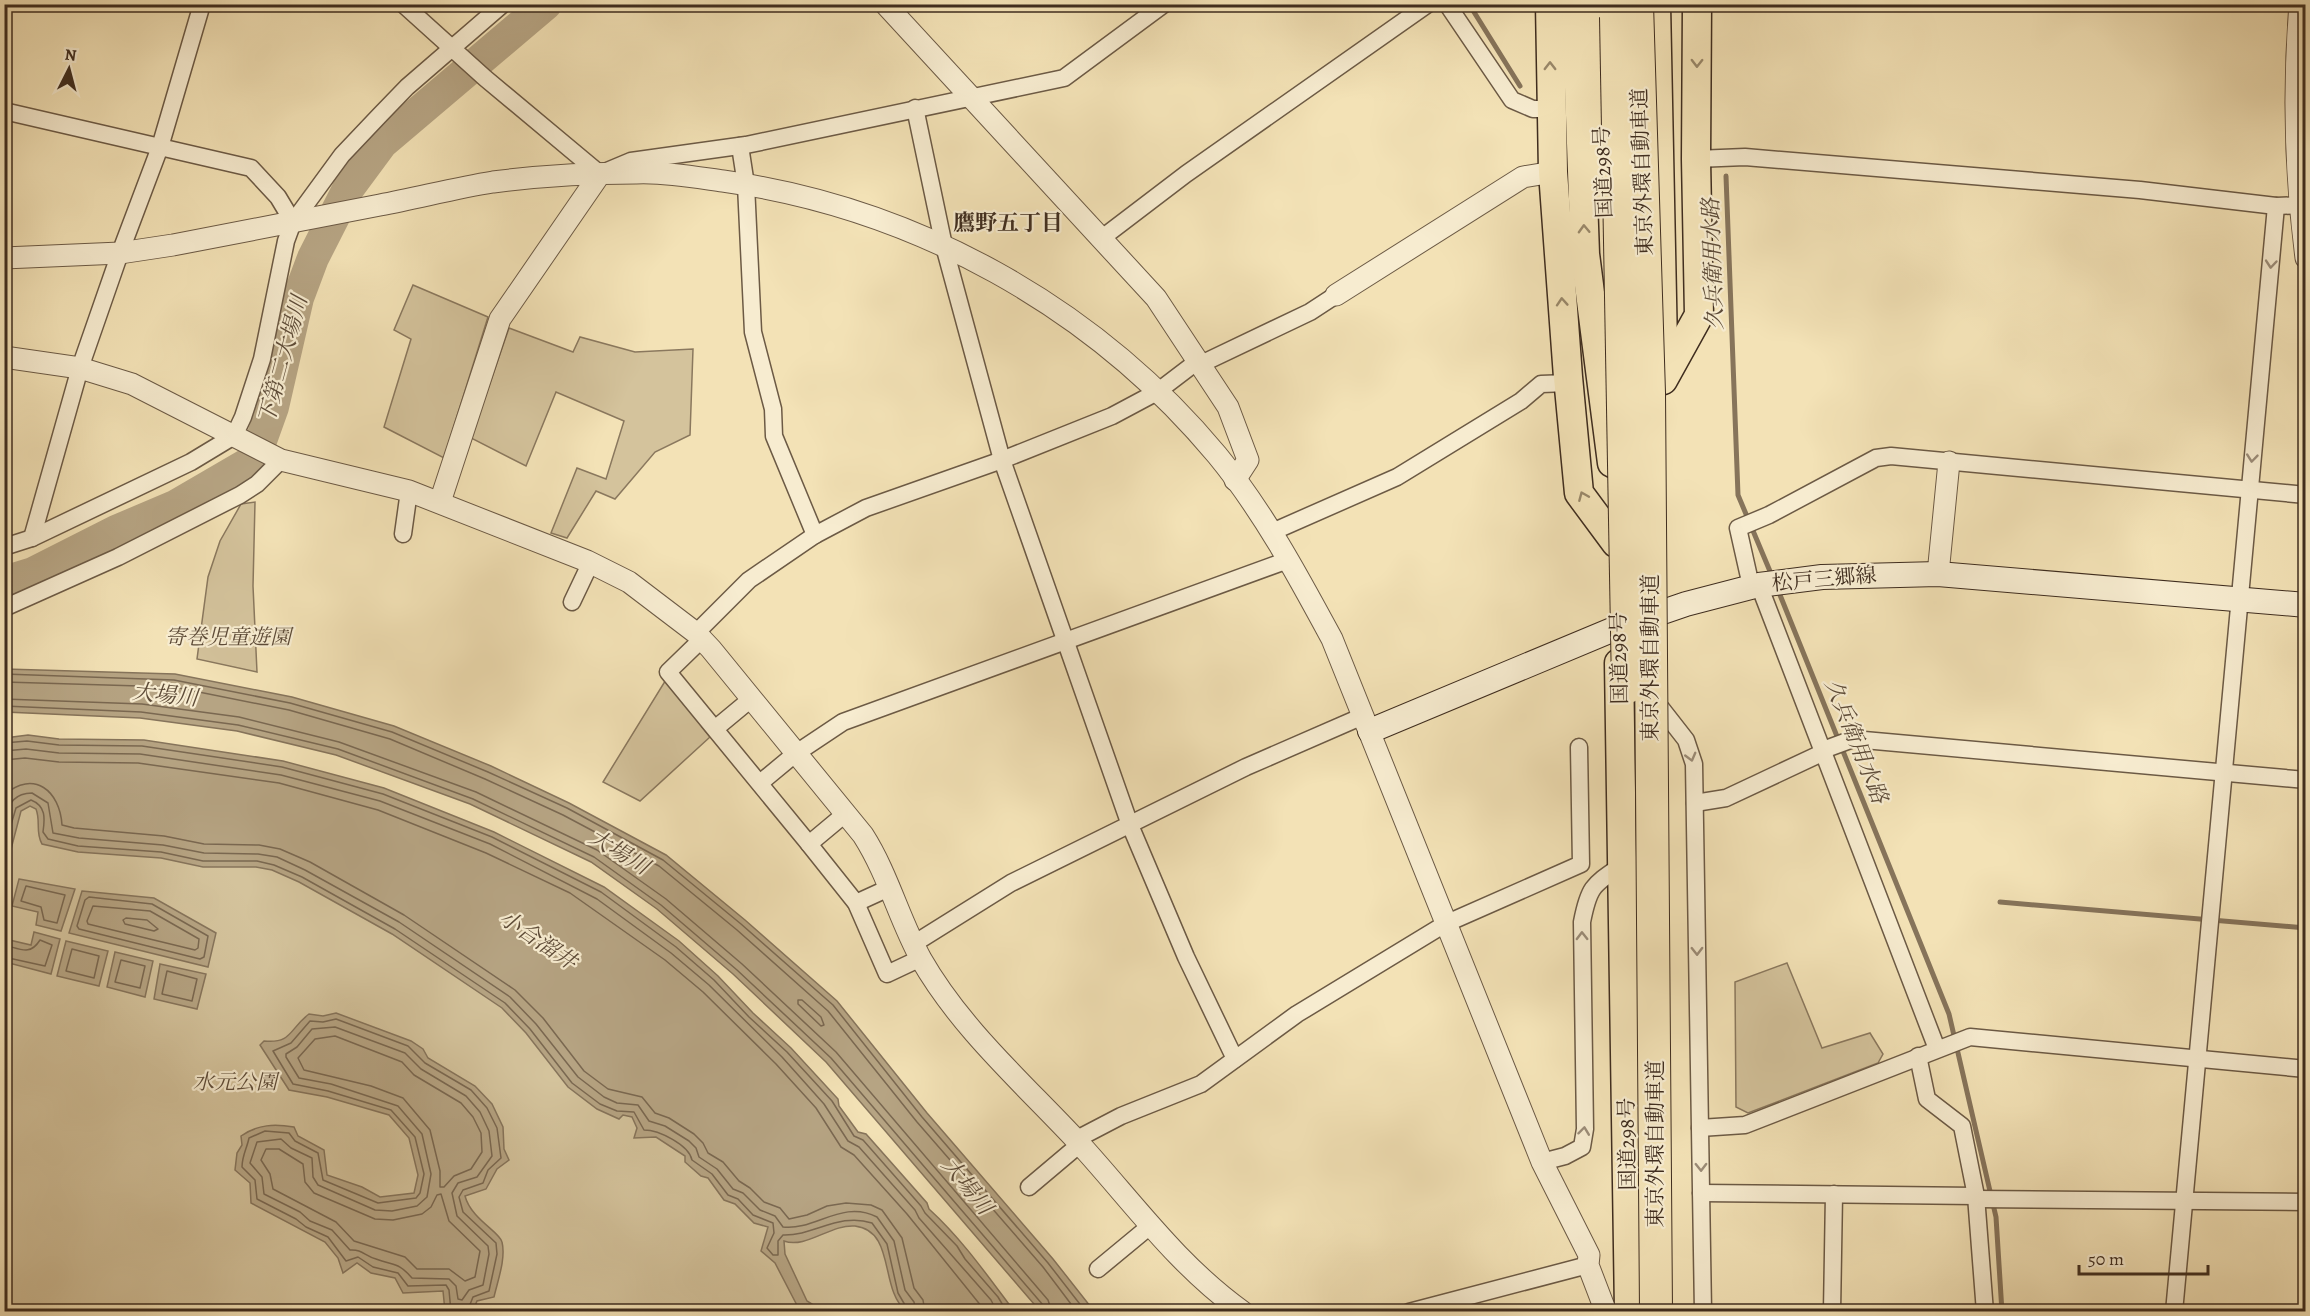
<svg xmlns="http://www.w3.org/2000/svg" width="2310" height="1316" font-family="Alegreya,'Noto Serif JP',serif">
<rect width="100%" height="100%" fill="#f3e2b6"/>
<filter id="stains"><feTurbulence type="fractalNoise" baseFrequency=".00333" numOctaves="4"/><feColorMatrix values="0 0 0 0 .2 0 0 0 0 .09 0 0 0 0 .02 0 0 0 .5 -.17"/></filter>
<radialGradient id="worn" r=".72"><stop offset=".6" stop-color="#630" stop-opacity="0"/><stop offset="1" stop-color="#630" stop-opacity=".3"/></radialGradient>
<g fill="#d4c39c" stroke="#8a785e" stroke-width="1.5">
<path d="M413,285L488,317L444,458L384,427L411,339L394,330Z"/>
<path d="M509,328L573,352L580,337L635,352L693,349L690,435L655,452L615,499L596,491L567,538L551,533L577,468L606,479L624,421L556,392L526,466L471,438Z"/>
<path d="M255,502L253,586L257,672L197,659L208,577L220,541L241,504Z"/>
<path d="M667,678L707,720L702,727L710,737L640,801L603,782Z"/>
<path d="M4,797L276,841L864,1217L925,1311H5Z"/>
<path d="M1787,963L1822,1048L1870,1033L1883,1054L1878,1063L1748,1113L1736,1107L1735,982Z"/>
</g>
<g fill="#b6a483" stroke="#86745b" stroke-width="1.5">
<path d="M5,669L175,674L292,697L394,726L491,766L569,803L666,855L745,920L837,1001L927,1113L1053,1259L1094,1311H1040L826,1062L733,974L657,909L591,862L470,804L336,755L237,731L140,718L5,712Z"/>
<path d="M28,735L59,739L144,740L283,761L384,788L494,832L604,887L679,941L718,976L753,1013L791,1048L838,1099L839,1106L858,1132L866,1134L927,1203L929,1209C962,1239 987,1275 1014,1311H906C879,1289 896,1231 855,1226C831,1224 806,1249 784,1241L785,1254L807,1301L823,1311H800L775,1263L761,1251L768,1227L754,1223L735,1204L724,1200L708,1178L701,1176L685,1162V1156L656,1137L634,1138L637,1128L632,1117L623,1115L619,1119L597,1109L568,1087L526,1033L502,1008L392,934L299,882L272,870L256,867H203L161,858L78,852L42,844C35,832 41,822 36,809L30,806L21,811L5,872V738Z"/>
<path d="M19,879L75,889L61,931L36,925L38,912L12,906Z"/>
<path d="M82,891L154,898L216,933L208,967L69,933Z"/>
<path d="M34,932L60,939L51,974L5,962V939L31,945Z"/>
<path d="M66,941L108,951L99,986L57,976Z"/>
<path d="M115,952L153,961L145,997L107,987Z"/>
<path d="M160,964L206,974L197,1009L154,999Z"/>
<path d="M336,1013L411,1041L423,1049L428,1058L475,1086L492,1104L503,1127L504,1149L509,1160L497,1169L486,1189L465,1196C471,1219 500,1232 502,1242C506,1258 498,1280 494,1297L477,1301L473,1311H445L443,1291L403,1293L395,1278L371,1273L357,1263L343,1273L338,1258L325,1242L251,1203L250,1183L235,1170L237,1153L242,1145L241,1136C258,1124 275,1124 294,1127L298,1136L324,1150L327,1175L362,1187L380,1197L414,1193L418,1175L409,1138L389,1115L327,1097L289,1090L260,1045L264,1041C292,1044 289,1029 309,1014L323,1016Z"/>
</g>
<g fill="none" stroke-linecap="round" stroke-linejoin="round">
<g stroke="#7a6851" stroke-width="1.5">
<path d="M4,674L174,680L290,703L392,732L488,772L567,808L663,860L741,924L833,1005L922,1117L1048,1263L1086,1312"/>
<path d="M4,682L174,687L289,710L390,739L485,779L563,815L659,866L737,930L828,1011L917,1122L1043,1267L1077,1312"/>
<path d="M4,699L142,704L239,717L339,742L476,792L597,850L666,899L742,964L836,1052L1048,1300L1052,1312"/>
<path d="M4,706L141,712L238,725L338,749L473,799L594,857L661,905L737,970L831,1058L1043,1305L1044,1312"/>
<path d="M4,743L27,741L59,745L142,746L282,767L383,794L492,837L601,892L676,947L714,980L749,1017L787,1052L832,1101L854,1136L863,1140L921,1206L925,1213L957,1246L965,1259L998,1297L1007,1312"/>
<path d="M4,751L26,749L59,753L140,754L281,775L380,801L490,844L597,899L671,953L709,985L782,1057L824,1104L848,1141L859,1147L915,1210L919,1218L991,1300L997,1312"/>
<path d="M4,760L25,758L59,762L138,763L279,783L378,810L486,853L570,893L665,960L703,992L776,1064L816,1108L841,1147L854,1155L907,1214L986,1312"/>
<path d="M4,795C34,769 60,791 62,825L74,828L164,836L204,844L259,845L280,849L310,862L404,915L515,990L543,1018L584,1071L608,1089L642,1097L655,1113L669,1118L694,1134L703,1143L708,1153L723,1162L739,1181L750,1188L764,1202L780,1208L789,1219L807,1215L827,1206L846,1203L871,1205L882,1210L902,1238L914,1288L923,1300L925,1312"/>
<path d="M4,818C9,803 15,793 32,793L48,803L53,833L79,838L163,845L204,853L258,854L277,857L305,870L399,922L510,997L536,1024L578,1077L604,1097L617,1103L638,1105L649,1121L665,1126L689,1141L696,1148L699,1157L717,1169L733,1189L743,1193L760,1210L775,1216L783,1227C815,1231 842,1199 877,1217L894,1241L905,1290L914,1302L916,1312"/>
<path d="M4,848L16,808L31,800C46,806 45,818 43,832L48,839L78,846L161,852L203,861H257L274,865L302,877L395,929L505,1003L530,1029L572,1083L600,1104L617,1111L634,1112L644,1130C659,1130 689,1145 692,1160L712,1174L728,1195L738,1199L753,1215L773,1223L774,1233L767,1248L773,1255H778V1241L783,1235C814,1236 839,1212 872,1223L887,1244L898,1293L909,1312"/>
<path d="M26,886L65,895L57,923L44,920L41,907L21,901Z"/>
<path d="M89,897L152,904L208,936L204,957L200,959L79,929L77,926L85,900Z"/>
<path d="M93,906L150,911L199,939L198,948L195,950L88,924L87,921Z"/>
<path d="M126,918L147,920L158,929L154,931L125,924L123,920Z"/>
<path d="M4,945C21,949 30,956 40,940L52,945L45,966L4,957"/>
<path d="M72,949L99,956L94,978L66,971Z"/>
<path d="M121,960L145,966L140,988L115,982Z"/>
<path d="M167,971L197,979L192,1001L162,994Z"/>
<path d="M798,1000H802L821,1017L824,1025L821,1026L798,1004Z"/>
<path d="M335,1027L405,1053L421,1069L466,1096L480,1112L489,1131L492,1156L477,1177L458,1183L452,1193L457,1216L488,1246L489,1254L483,1285L469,1290L462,1300L458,1299L456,1286L449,1279L412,1278C398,1262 395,1266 376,1259C365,1256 362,1249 350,1250L332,1230L310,1221L300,1212L264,1194L262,1177L250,1163L257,1142L281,1139L291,1148L312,1158L313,1177L318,1185L375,1210L392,1211L417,1206L427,1197L431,1174L422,1134L398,1106L331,1084L299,1078L286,1057V1054L297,1047L312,1029Z"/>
<path d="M335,1036L402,1062L414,1075L461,1103L473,1117L481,1133L482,1152L471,1169L454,1176L444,1187H440V1171L430,1130L403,1098L371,1086L304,1070L298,1058L315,1039Z"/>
<path d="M266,1149H279L303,1164L305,1182L314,1193L375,1219L393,1220L422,1214L431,1207L437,1195L441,1194L449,1221L480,1251L475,1277L465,1281L449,1269H417L405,1257L354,1241L336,1222L273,1189L270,1174L261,1160Z"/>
<path d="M451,1312L449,1290L446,1285L408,1286L398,1273L373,1267L358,1257L346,1261L328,1237L306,1227L296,1219L257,1199L255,1180L242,1167C242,1156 247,1148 249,1138L265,1131L289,1133L295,1141L318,1153L323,1180L378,1203L416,1198L420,1193L424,1174L415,1137L391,1110L328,1091L293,1084L273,1051L291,1043L310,1021L323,1022L336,1019L408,1046L425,1063L471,1090L487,1108L497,1128L501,1158L488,1170L483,1183L463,1190L459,1197L463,1212L496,1243L497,1254L489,1291L473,1297L467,1312"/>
</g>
<g stroke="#86745b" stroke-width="5">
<path d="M1469,4L1520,86"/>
<path d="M1726,176L1738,495L1772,576"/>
<path d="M1778,590L1949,1014L1996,1217L2002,1312"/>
<path d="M2000,902L2306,928"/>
</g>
<path stroke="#b6a483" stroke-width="32" d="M4,582L33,573L116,531L175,506L254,460L273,407L298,298L313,258L348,189L382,143L546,4"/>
<defs>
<g id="minor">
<path d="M403,4L485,78L600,174L631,161L746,145L1064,78L1164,4"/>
<path d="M1447,4L1512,100L1533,109H1550"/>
<path d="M915,108L944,246L1002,460L1130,825L1186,957L1235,1059"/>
<path d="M4,111L251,168L278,197L293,222"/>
<path d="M740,146L746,185L753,332L773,409L774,436L815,535"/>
<path d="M1696,159L1745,157L2140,190L2276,206L2306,205"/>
<path d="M1102,238L1186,174L1428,4"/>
<path d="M1201,364L1310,312L1336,295"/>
<path d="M1272,532L1397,477L1521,401L1541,384L1568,383"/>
<path d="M403,534L409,491"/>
<path d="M32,538L80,368L120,253L160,147L202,4"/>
<path d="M4,547L32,538L191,462L234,436L243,417L262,359L286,241L293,222L342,155L379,116L407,87L503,4"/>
<path d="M1759,585L1937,1049"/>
<path d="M1751,586L1738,528L1769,515L1876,458L1891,456L2306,495"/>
<path d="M572,602L591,562"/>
<path d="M4,608L118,557L240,495L257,484L281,460"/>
<path d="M696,633L749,580L815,535L866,508L1002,460L1112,416L1157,392L1199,360"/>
<path d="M702,639L668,672L809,844L845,814"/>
<path d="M1661,708L1686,740L1694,764L1703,1312"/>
<path d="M716,728L751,699"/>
<path d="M1823,750L1853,739L2306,780"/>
<path d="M760,783L795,754L843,722L1288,560"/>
<path d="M1695,803L1726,798L1824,752"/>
<path d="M809,844L856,903L887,974L921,958"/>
<path d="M856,903L891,887"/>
<path d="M915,943L1011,883L1246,767L1363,716"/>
<path d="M1918,1056L1927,1099L1962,1126L1976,1196L1985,1312"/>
<path d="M1700,1128L1745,1125L1970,1037L2306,1069"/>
<path d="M1075,1140L1121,1116L1201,1084L1297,1014L1445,924L1581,864L1579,747"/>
<path d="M1542,1162L1565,1156L1582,1147L1585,1129L1582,922C1589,886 1593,885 1622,865"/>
<path d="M1029,1187L1080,1144"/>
<path d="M1701,1193L1976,1196"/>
<path d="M1976,1199L2306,1202"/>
<path d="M1098,1269L1150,1226"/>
<path d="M1409,1312L1588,1265"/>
<path d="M1832,1312L1834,1194"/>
<path d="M2174,1312L2276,206"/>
</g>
<g id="tertiary">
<path d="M885,4L1156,298L1228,407L1248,460L1235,480"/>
<path d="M2300,4C2293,89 2295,173 2306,258"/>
<path d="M4,258L120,253L173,245C242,232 311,218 380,205C418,198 455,188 493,182C540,176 589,173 636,173C665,172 694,177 723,181C915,208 1093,306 1217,455C1263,511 1298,576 1332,639L1542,1162L1589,1255L1588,1265L1606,1312"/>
<path d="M1336,295L1523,177L1553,172"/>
<path d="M4,357L80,368L132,384L281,460L409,491L587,561L629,582L696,633L711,649L863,835C888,874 899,919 921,959C961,1029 1024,1084 1078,1142C1132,1201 1177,1265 1243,1312"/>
<path d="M440,502L500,319L600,174"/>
<path d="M1938,574L1949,462"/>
</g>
<path id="secondary" d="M1370,731L1619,627L1686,604L1759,585L1822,577L1938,574L2306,605"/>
<g id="trunk">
<path d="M1550,4L1553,172L1568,377L1579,493L1616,543"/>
<path d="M1576,4L1585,254L1612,463"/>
<path d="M1598,4L1604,188"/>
<path d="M1656,4L1663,347"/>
<path d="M1663,380L1699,315L1696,159L1697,4"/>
<path d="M1619,663L1629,1312"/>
</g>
</defs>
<use href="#minor" stroke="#6c5a45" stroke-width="19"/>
<use href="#tertiary" stroke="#6c5a45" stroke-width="23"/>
<use href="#secondary" stroke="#3f2d1f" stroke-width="26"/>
<use href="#trunk" stroke="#3f2d1f" stroke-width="31"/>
<use href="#minor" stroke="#f7ecd0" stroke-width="16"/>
<use href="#tertiary" stroke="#f7ecd0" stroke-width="21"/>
<use href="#secondary" stroke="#f7ecd0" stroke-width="24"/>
<use href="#trunk" stroke="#f3e2b6" stroke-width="28"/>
<defs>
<g id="motorway-bridge">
<path d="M1637,4L1649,393L1656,1312"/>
<path d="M1616,17L1628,687"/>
</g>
</defs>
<use href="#motorway-bridge" stroke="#3f2d1f" stroke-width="34" stroke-linecap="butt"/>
<use href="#motorway-bridge" stroke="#f3e2b6" stroke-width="32"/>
</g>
<defs><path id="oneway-chevron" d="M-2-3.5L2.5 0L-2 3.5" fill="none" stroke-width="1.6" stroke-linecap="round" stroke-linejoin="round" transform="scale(1.5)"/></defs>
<g stroke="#99886a">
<use href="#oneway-chevron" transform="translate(1697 63) rotate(91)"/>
<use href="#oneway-chevron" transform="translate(1550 66) rotate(-90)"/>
<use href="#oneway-chevron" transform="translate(1584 229) rotate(-92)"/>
<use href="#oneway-chevron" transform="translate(1562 302) rotate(-94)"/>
<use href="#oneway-chevron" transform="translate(1583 496) rotate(-113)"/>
</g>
<g stroke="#9b8c78">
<use href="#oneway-chevron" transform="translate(2271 264) rotate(95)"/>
<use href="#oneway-chevron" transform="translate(2252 458) rotate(96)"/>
<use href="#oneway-chevron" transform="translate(1691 757) rotate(75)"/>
<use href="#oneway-chevron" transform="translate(1582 936) rotate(-91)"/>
<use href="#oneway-chevron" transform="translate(1697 951) rotate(89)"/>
<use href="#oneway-chevron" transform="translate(1584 1131) rotate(-83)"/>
<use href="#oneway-chevron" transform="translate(1701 1167) rotate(89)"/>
</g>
<g text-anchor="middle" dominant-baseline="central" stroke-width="4.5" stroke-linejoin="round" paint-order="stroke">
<g font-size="21" fill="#3f2d1f" stroke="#f7ecd0">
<text transform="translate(1603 172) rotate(-92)">国道298号</text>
<text transform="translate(1642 172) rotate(-92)">東京外環自動車道</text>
<text transform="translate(1824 579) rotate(-5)">松戸三郷線</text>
<text transform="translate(1619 658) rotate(-91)">国道298号</text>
<text transform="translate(1650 658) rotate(-90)">東京外環自動車道</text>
<text transform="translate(1627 1144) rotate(-91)">国道298号</text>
<text transform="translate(1655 1144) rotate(-90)">東京外環自動車道</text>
</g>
<g font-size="21" font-style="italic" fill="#5d4b38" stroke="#f7ecd0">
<text x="228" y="637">寄巻児童遊園</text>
<text x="235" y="1082">水元公園</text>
</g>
<g font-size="22" font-weight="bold" fill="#3f2d1f" stroke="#f7ecd0">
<text x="1008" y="223">鷹野五丁目</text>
</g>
<g font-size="22" font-style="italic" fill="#5d4b38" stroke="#f7ecd0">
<text transform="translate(1713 264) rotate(-92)">久兵衛用水路</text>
<text transform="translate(283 360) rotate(-75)">下第二大場川</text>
<text transform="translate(165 695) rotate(6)">大場川</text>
<text transform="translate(1856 741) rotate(68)">久兵衛用水路</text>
<text transform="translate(619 852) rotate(31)">大場川</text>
<text transform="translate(538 940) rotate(34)">小合溜井</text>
<text transform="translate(967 1186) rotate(51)">大場川</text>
</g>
</g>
<rect width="2310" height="1316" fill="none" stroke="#f3e2b6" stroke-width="24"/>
<rect x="6" y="6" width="2298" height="1304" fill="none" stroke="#3f2d1f" stroke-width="3"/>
<rect x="12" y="12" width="2286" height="1292" fill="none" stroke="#3f2d1f" stroke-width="1.5"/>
<g transform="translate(69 69) rotate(6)" stroke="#f7ecd0" stroke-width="4.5" paint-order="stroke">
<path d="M0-4.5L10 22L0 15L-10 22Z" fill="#3f2d1f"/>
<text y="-9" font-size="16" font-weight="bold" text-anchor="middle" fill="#3f2d1f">N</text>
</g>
<path d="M2079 1265v9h129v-9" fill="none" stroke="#3f2d1f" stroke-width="3"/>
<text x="2088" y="1265" font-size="18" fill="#3f2d1f" stroke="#f7ecd0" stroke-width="4.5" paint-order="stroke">50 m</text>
<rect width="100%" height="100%" filter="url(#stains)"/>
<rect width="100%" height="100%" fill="url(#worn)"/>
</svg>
